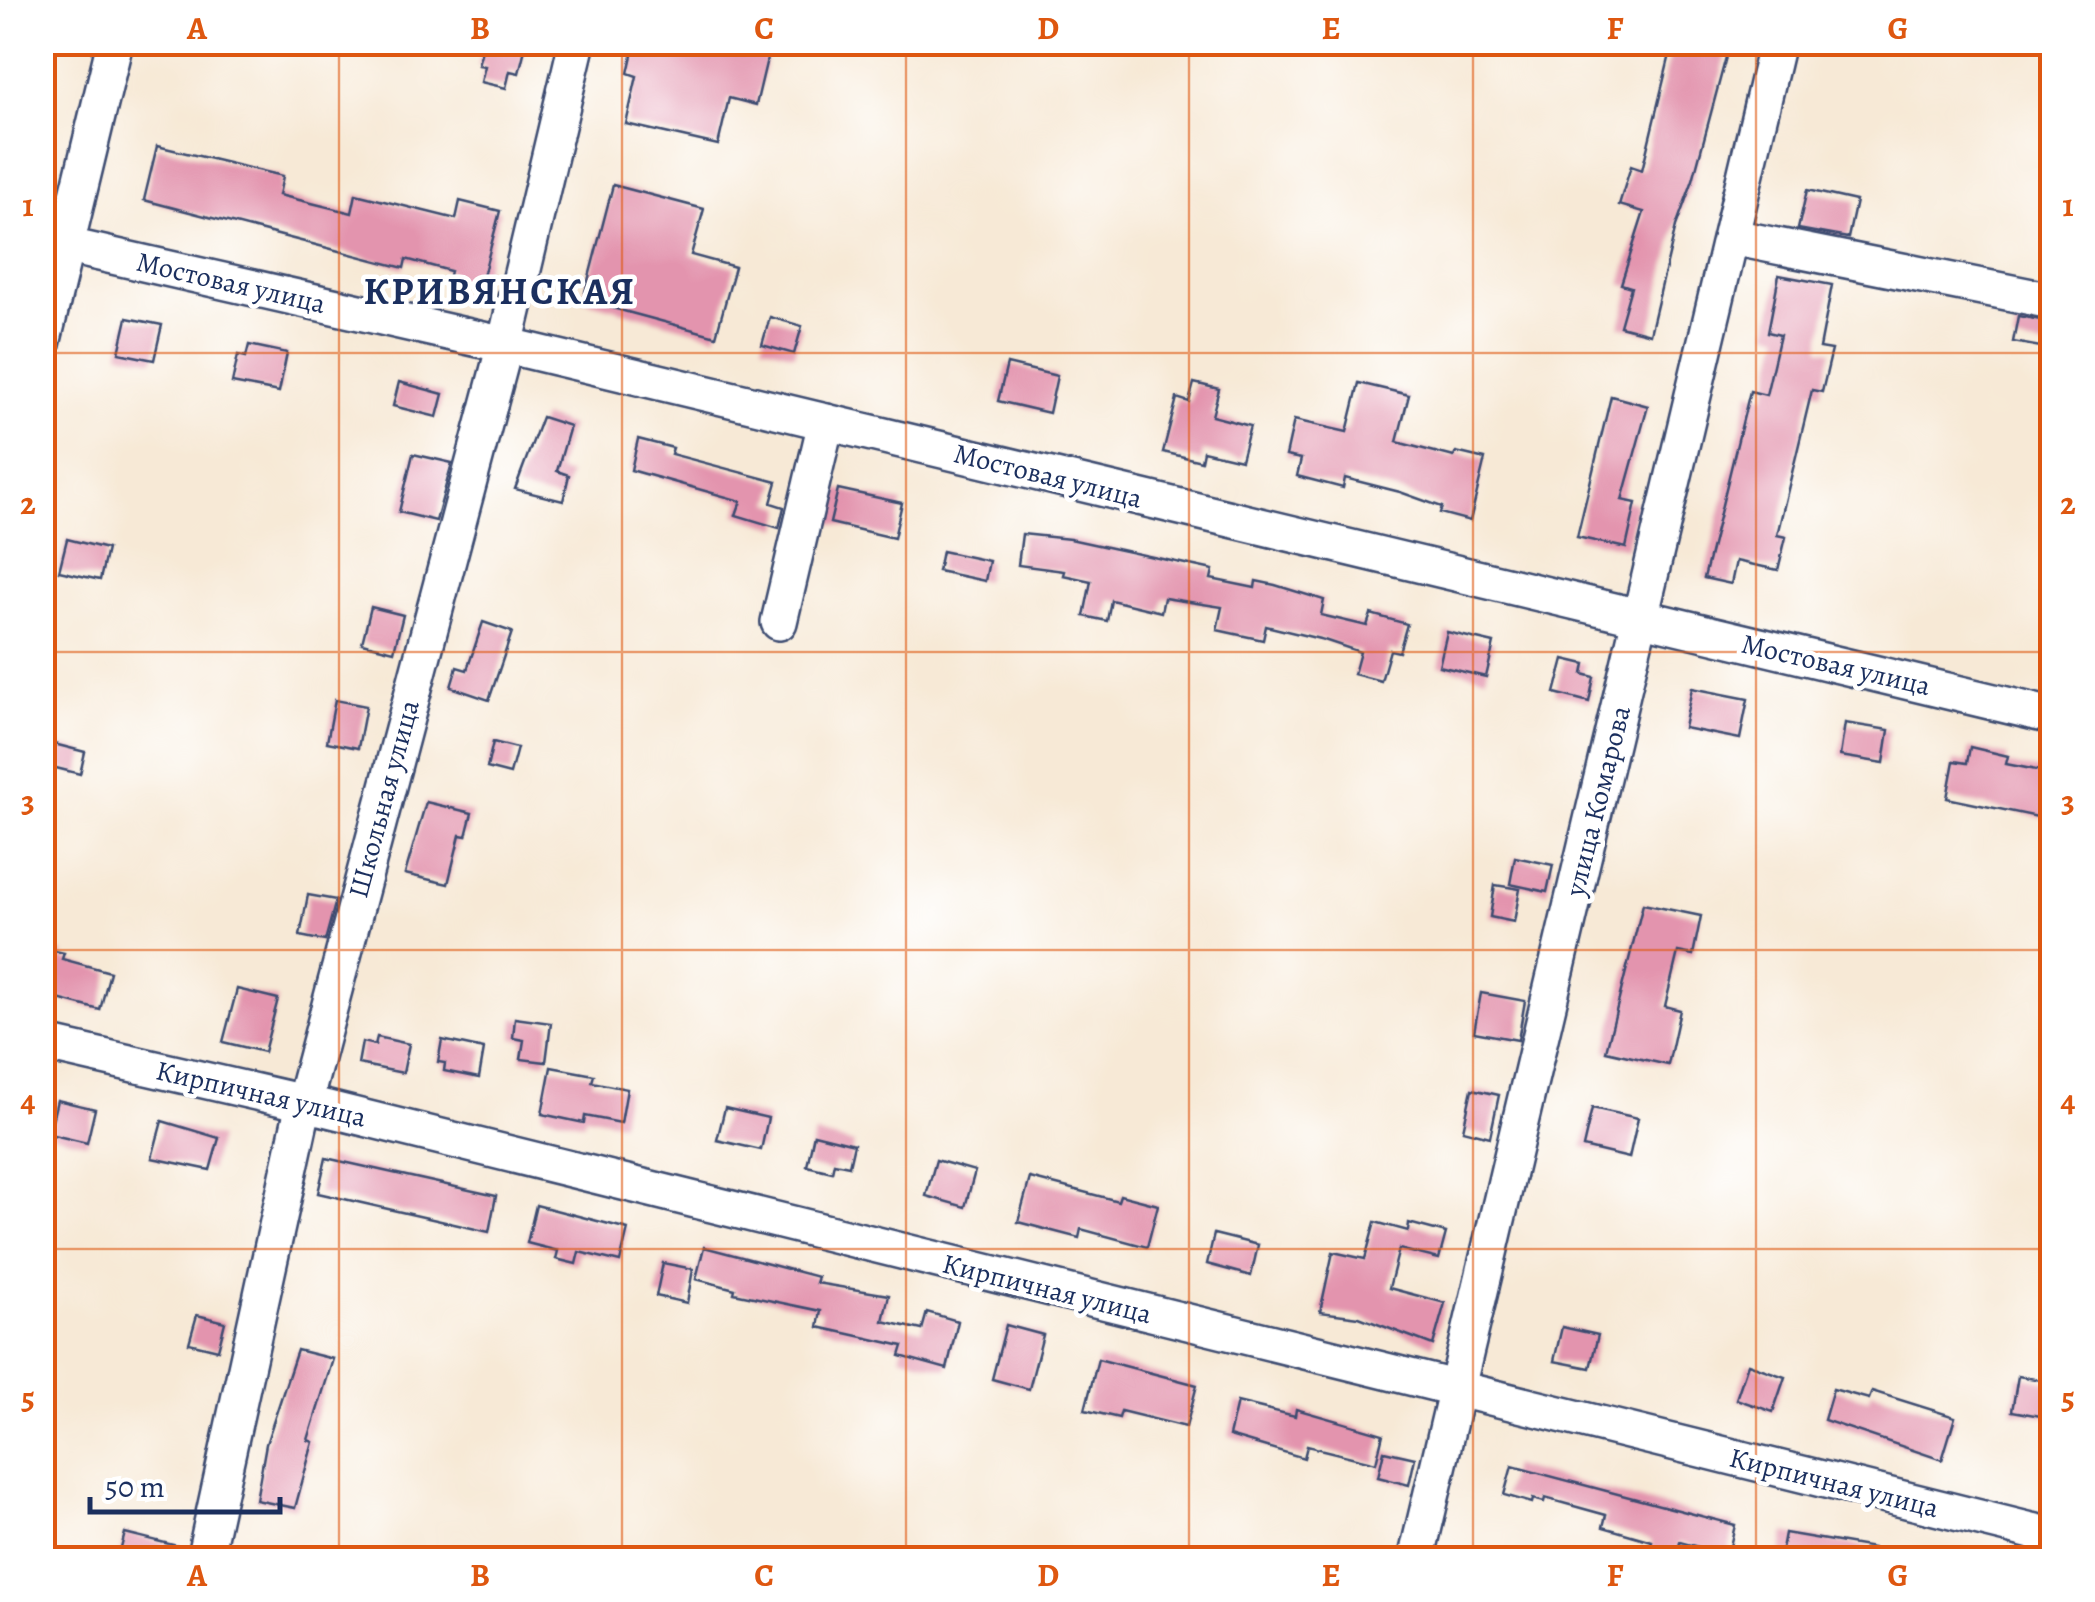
<svg xmlns="http://www.w3.org/2000/svg" width="2095" height="1602" font-family="Alegreya,serif">
<rect width="100%" height="100%" fill="#fff"/>
<filter id="ink" filterUnits="userSpaceOnUse"><feTurbulence type="fractalNoise" baseFrequency=".01" numOctaves="2"/><feDisplacementMap in="SourceGraphic" scale="20" xChannelSelector="R" yChannelSelector="G"/><feConvolveMatrix kernelMatrix="1 2 1 2 8 2 1 2 1" color-interpolation-filters="sRGB"/></filter>
<filter id="wash" filterUnits="userSpaceOnUse"><feTurbulence type="fractalNoise" baseFrequency=".0048" numOctaves="4" result="noise"/><feDisplacementMap in="SourceGraphic" scale="40" xChannelSelector="R" yChannelSelector="G"/><feGaussianBlur stdDeviation="2.25" result="paint"/><feColorMatrix in="noise" values="0 0 0 0 0 0 0 0 0 0 0 0 0 0 0 0 0 1.4 0 .05"/><feComposite in="paint" operator="in"/></filter>
<g filter="url(#wash)">
<rect width="100%" height="100%" fill="#f7e9d6"/>
<g id="blocks">
<g fill="#e394ae">
<path d="M484,42H519L518,48L525,49L519,73L510,71L506,88L481,82L485,66L478,65Z"/>
<path d="M635,42H771L756,105L729,98L718,145L626,124L637,76L628,73Z"/>
<path d="M1673,42H1730L1693,180L1676,226L1650,334L1620,326L1631,287L1621,284L1644,212L1619,205L1631,166L1642,170Z"/>
<path d="M157,146L283,176L279,195L352,213L356,194L456,219L460,201L500,211L480,288L448,280L450,271L406,259L404,268L144,200Z"/>
<path d="M613,185L704,209L691,255L735,267L716,336L583,300Z"/>
<path d="M1807,190L1856,201L1848,238L1798,229Z"/>
<path d="M1779,275L1832,285L1820,348L1832,350L1822,392L1812,390L1777,535L1786,537L1778,570L1736,561L1731,584L1704,578L1750,391L1766,395L1780,335L1768,332Z"/>
<path d="M2018,316L2052,322V349L2013,342Z"/>
<path d="M770,317L802,326L794,354L762,345Z"/>
<path d="M127,318L162,325L154,360L119,353Z"/>
<path d="M249,345L287,353L279,392L232,383L238,355L246,357Z"/>
<path d="M1007,364L1057,376L1049,413L998,401Z"/>
<path d="M399,382L443,394L437,417L393,406Z"/>
<path d="M1194,383L1219,389L1212,416L1250,426L1241,460L1203,451L1201,461L1163,452L1177,398L1189,402Z"/>
<path d="M1359,383L1409,395L1397,442L1454,457L1456,452L1485,459L1470,521L1440,513L1442,507L1400,492L1345,478L1343,488L1297,476L1301,459L1286,456L1294,420L1347,432Z"/>
<path d="M1611,396L1648,406L1622,500L1636,503L1626,548L1577,537Z"/>
<path d="M542,417L570,426L557,471L569,475L563,501L515,489Z"/>
<path d="M638,439L673,448L671,454L777,482L771,503L784,507L779,528L736,515L741,501L631,470Z"/>
<path d="M413,454L452,463L436,521L399,512Z"/>
<path d="M838,489L902,503L894,538L830,523Z"/>
<path d="M1022,534L1070,539L1213,570L1211,579L1255,588L1256,581L1275,585L1324,600L1321,615L1367,626L1371,614L1407,624L1399,652L1390,650L1381,681L1354,674L1360,652L1324,640L1266,626L1263,640L1217,630L1222,607L1164,598L1161,612L1111,600L1107,621L1084,616L1091,581L1063,575L1064,571L1018,565Z"/>
<path d="M67,539L107,549L100,580L59,571Z"/>
<path d="M942,551L989,561L985,581L938,571Z"/>
<path d="M371,607L403,615L394,651L362,643Z"/>
<path d="M483,622L512,632L489,700L451,687L457,667L467,670Z"/>
<path d="M1447,632L1494,643L1486,677L1439,666Z"/>
<path d="M1564,659L1585,664L1583,674L1594,677L1589,702L1555,693Z"/>
<path d="M1692,688L1748,699L1740,739L1684,728Z"/>
<path d="M335,700L366,706L358,748L327,742Z"/>
<path d="M1845,723L1889,730L1884,763L1840,756Z"/>
<path d="M493,742L517,748L510,774L487,768Z"/>
<path d="M54,744L85,752L80,774L48,766Z"/>
<path d="M1970,747L2008,756L2006,764L2052,773V820L1947,798L1954,761L1967,763Z"/>
<path d="M426,802L472,813L466,836L460,835L448,884L405,874Z"/>
<path d="M1515,857L1553,865L1547,892L1510,884Z"/>
<path d="M1495,885L1520,889L1514,922L1490,917Z"/>
<path d="M308,895L336,900L325,941L300,936Z"/>
<path d="M1643,904L1701,916L1693,955L1678,952L1665,1006L1680,1010L1668,1065L1606,1051Z"/>
<path d="M42,948L64,953L62,959L110,972L100,1010L54,998L52,1010L42,1009Z"/>
<path d="M237,989L278,999L264,1052L223,1042Z"/>
<path d="M1481,993L1525,1001L1518,1040L1474,1032Z"/>
<path d="M515,1018L551,1023L546,1062L521,1059L524,1040L513,1038Z"/>
<path d="M377,1037L409,1044L403,1073L358,1064L362,1042L375,1045Z"/>
<path d="M442,1040L484,1049L479,1078L444,1071L445,1063L438,1062Z"/>
<path d="M551,1067L594,1075L592,1082L627,1089L621,1123L585,1116L584,1123L542,1114Z"/>
<path d="M1472,1089L1499,1095L1490,1137L1463,1130Z"/>
<path d="M57,1100L95,1109L87,1143L49,1134Z"/>
<path d="M725,1108L768,1118L761,1150L717,1140Z"/>
<path d="M1592,1108L1638,1118L1629,1158L1583,1147Z"/>
<path d="M162,1121L219,1138L210,1170L152,1158Z"/>
<path d="M814,1134L854,1144L849,1166L834,1163L832,1172L807,1166Z"/>
<path d="M326,1158L496,1196L489,1232L318,1193Z"/>
<path d="M936,1160L975,1171L965,1207L926,1196Z"/>
<path d="M1030,1178L1118,1201L1120,1195L1158,1205L1147,1247L1081,1229L1079,1238L1018,1222Z"/>
<path d="M536,1205L628,1229L620,1262L579,1252L576,1264L556,1259L558,1251L527,1243Z"/>
<path d="M1375,1222L1408,1231L1409,1223L1446,1233L1439,1259L1399,1249L1389,1288L1445,1303L1433,1345L1359,1317L1320,1312L1333,1252L1365,1259Z"/>
<path d="M1214,1234L1258,1245L1251,1276L1207,1264Z"/>
<path d="M704,1247L818,1277L816,1283L889,1295L883,1321L922,1330L927,1312L958,1321L947,1369L900,1356L903,1346L818,1327L821,1311L734,1293L735,1289L696,1279Z"/>
<path d="M663,1263L693,1269L687,1303L656,1296Z"/>
<path d="M197,1315L225,1322L218,1350L189,1343Z"/>
<path d="M1006,1325L1043,1335L1029,1389L992,1379Z"/>
<path d="M1562,1327L1598,1335L1590,1368L1554,1361Z"/>
<path d="M297,1350L333,1359L308,1440L313,1442L295,1508L256,1500L266,1444Z"/>
<path d="M1098,1359L1197,1385L1186,1427L1121,1411L1119,1418L1085,1410Z"/>
<path d="M1748,1364L1785,1377L1773,1412L1736,1399Z"/>
<path d="M2018,1376L2052,1382V1418L2012,1411Z"/>
<path d="M1833,1389L1869,1399L1872,1391L1955,1417L1942,1460L1824,1420Z"/>
<path d="M1237,1402L1295,1416L1296,1409L1383,1434L1376,1463L1307,1446L1304,1458L1229,1436Z"/>
<path d="M1384,1451L1415,1458L1409,1485L1378,1477Z"/>
<path d="M1512,1466L1735,1525L1728,1555L1680,1542L1676,1560H1648L1652,1541L1603,1527L1606,1515L1545,1498L1544,1502L1533,1499L1532,1503L1504,1495Z"/>
<path d="M125,1533L185,1548L183,1560H118Z"/>
<path d="M1785,1533L1873,1548L1872,1560H1780Z"/>
</g>
</g>
</g>
<g filter="url(#ink)">
<use href="#blocks" fill-opacity="0" stroke="#3c4b70" stroke-width="2.5"/>
<g fill="none" stroke-linecap="round" stroke-linejoin="round">
<defs>
<g id="minor">
<path d="M1732,237L2052,301"/>
<path d="M42,240L505,345L2052,716"/>
<path d="M42,344L115,42"/>
<path d="M779,622L826,422"/>
<path d="M42,1043L304,1103L2052,1536"/>
<path d="M204,1560L304,1103L505,345L577,42"/>
<path d="M1416,1560L1777,42"/>
</g>
</defs>
<use href="#minor" stroke="#3c4b70" stroke-width="40"/>
<use href="#minor" stroke="#fff" stroke-width="35"/>
</g>
</g>
<path fill="none" stroke="#de5710" stroke-width="2.5" stroke-opacity="0.55" d="M339,42V1560M622,42V1560M906,42V1560M1189,42V1560M1473,42V1560M1756,42V1560M42,353H2052M42,652H2052M42,950H2052M42,1249H2052"/>
<g text-anchor="middle" dominant-baseline="central" stroke-width="9" stroke-linejoin="round" paint-order="stroke">
<g font-size="28" fill="#1b2f5e" stroke="#fff">
<text transform="translate(231 283) rotate(13)">Мостовая улица</text>
<text transform="translate(1048 476) rotate(14)">Мостовая улица</text>
<text transform="translate(1836 665) rotate(13)">Мостовая улица</text>
<text transform="translate(384 799) rotate(-75)">Школьная улица</text>
<text transform="translate(1598 801) rotate(-76)">улица Комарова</text>
<text transform="translate(261 1094) rotate(13)">Кирпичная улица</text>
<text transform="translate(1047 1289) rotate(14)">Кирпичная улица</text>
<text transform="translate(1834 1483) rotate(14)">Кирпичная улица</text>
</g>
<g font-size="38" font-weight="bold" letter-spacing="2.5" fill="#1b2f5e" stroke="#fff">
<text x="500" y="291">КРИВЯНСКАЯ</text>
</g>
</g>
<rect width="2095" height="1602" fill="none" stroke="#fff" stroke-width="110"/>
<path d="M90 1497v15h190v-15" fill="none" stroke="#1b2f5e" stroke-width="5"/>
<text x="105" y="1497" font-size="30" fill="#1b2f5e" stroke="#ffffff" stroke-width="8" paint-order="stroke">50 m</text>
<rect x="55" y="55" width="1985" height="1492" fill="none" stroke="#de5710" stroke-width="4"/>
<g font-size="32" text-anchor="middle" font-weight="bold" fill="#de5710">
<text x="197" y="39">A</text>
<text x="480" y="39">B</text>
<text x="764" y="39">C</text>
<text x="1048" y="39">D</text>
<text x="1331" y="39">E</text>
<text x="1615" y="39">F</text>
<text x="1898" y="39">G</text>
<text x="28" y="216">1</text>
<text x="2068" y="216">1</text>
<text x="28" y="514">2</text>
<text x="2068" y="514">2</text>
<text x="28" y="812">3</text>
<text x="2068" y="812">3</text>
<text x="28" y="1111">4</text>
<text x="2068" y="1111">4</text>
<text x="28" y="1409">5</text>
<text x="2068" y="1409">5</text>
<text x="197" y="1586">A</text>
<text x="480" y="1586">B</text>
<text x="764" y="1586">C</text>
<text x="1048" y="1586">D</text>
<text x="1331" y="1586">E</text>
<text x="1615" y="1586">F</text>
<text x="1898" y="1586">G</text>
</g>
</svg>
